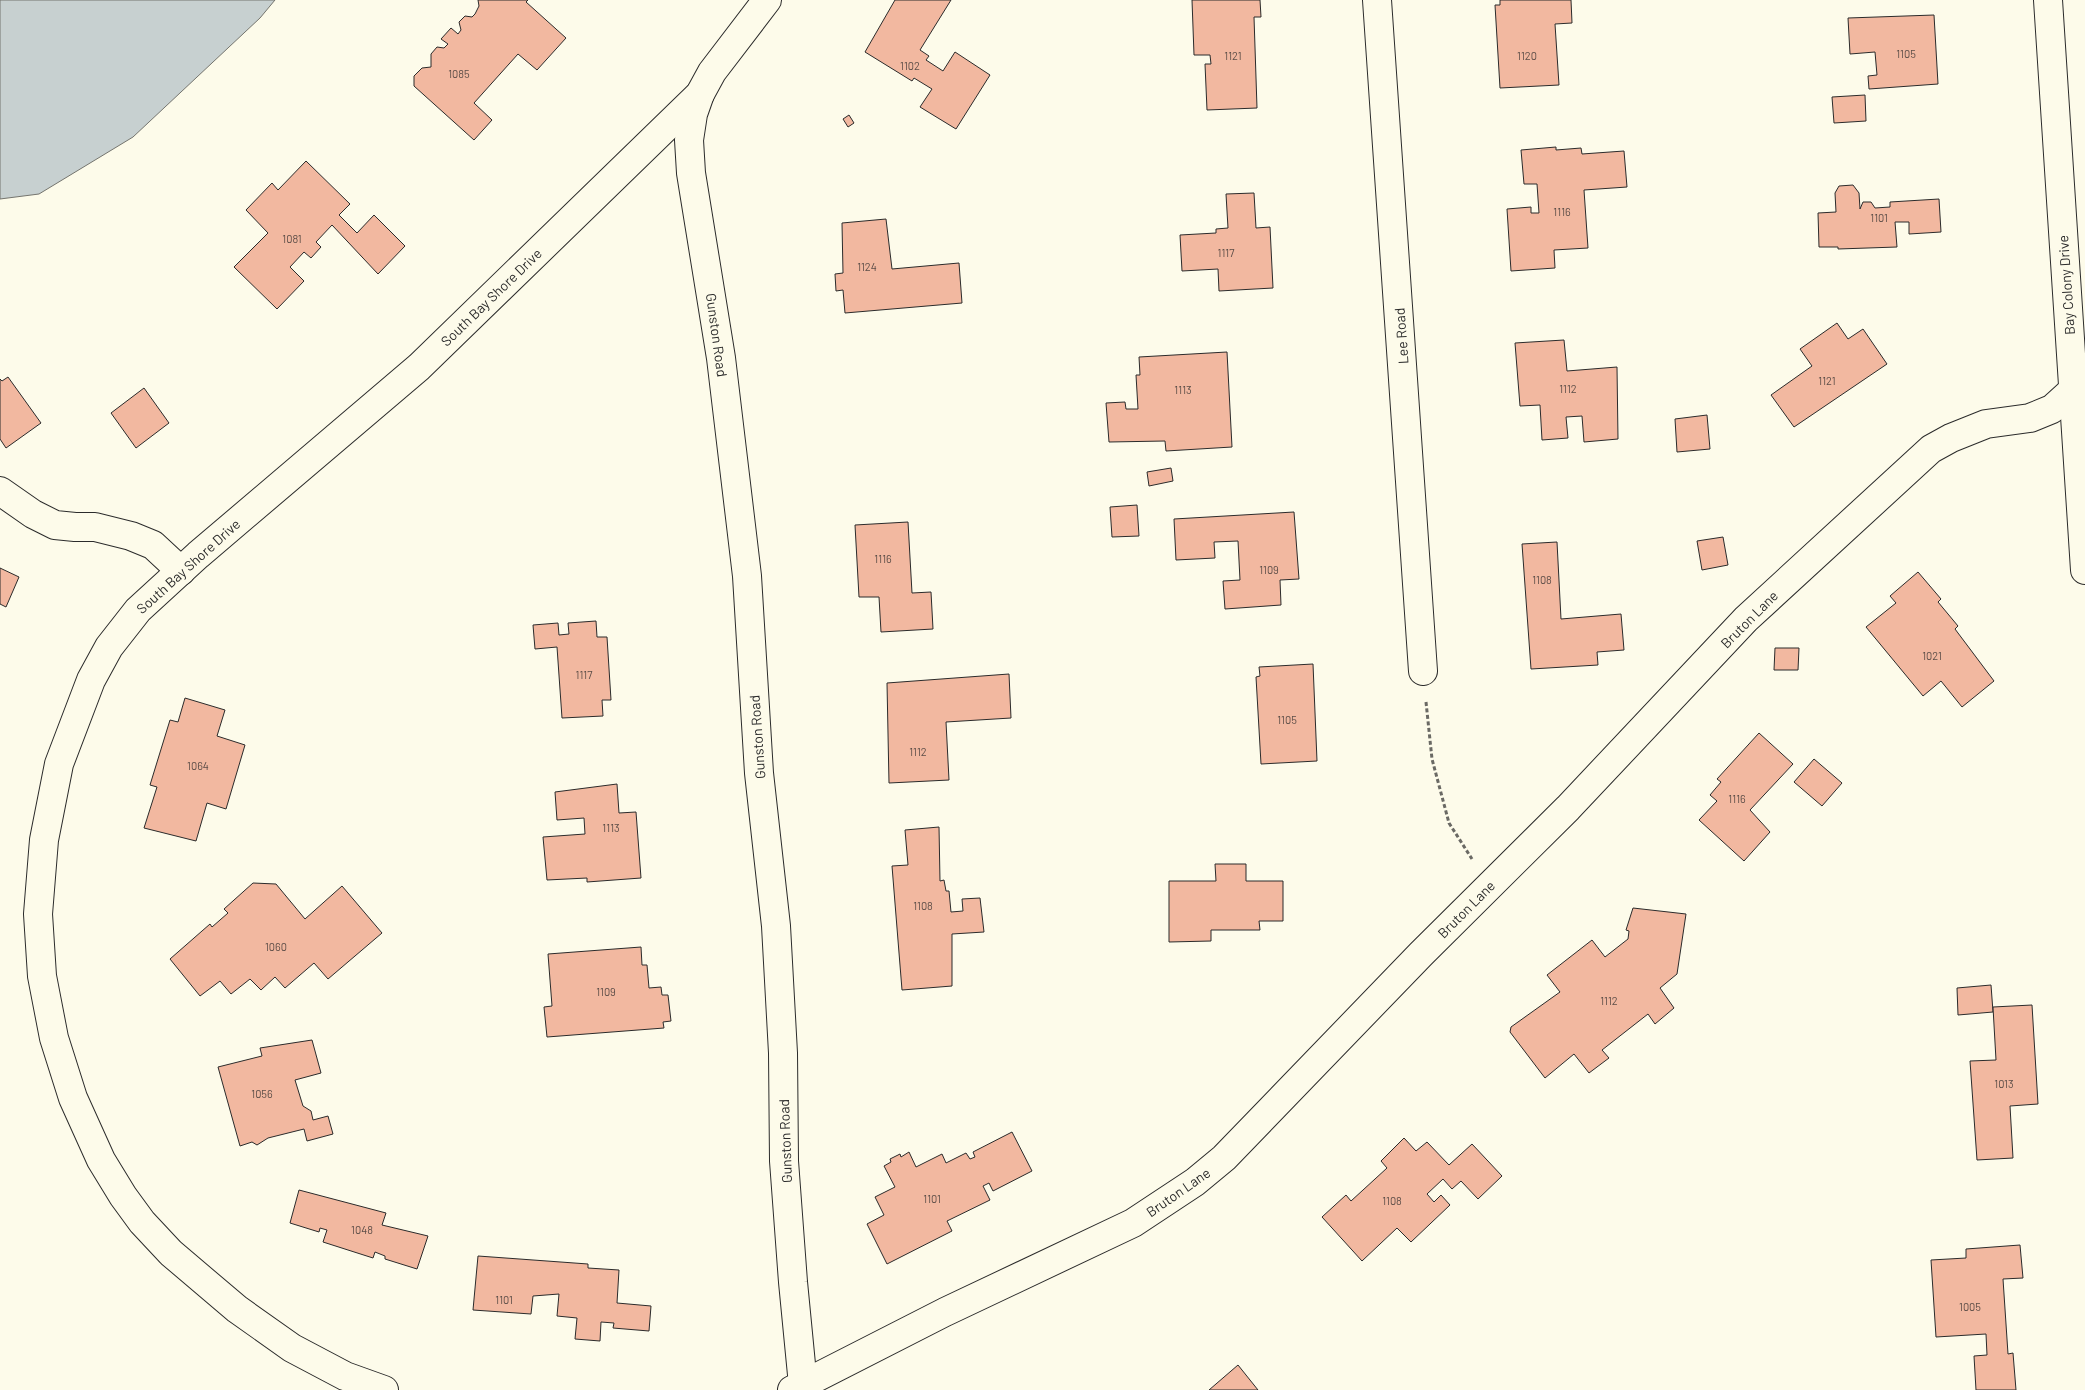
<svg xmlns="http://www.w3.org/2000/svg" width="2085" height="1390" font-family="Barlow,sans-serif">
<rect width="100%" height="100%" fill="#fdfbea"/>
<path fill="#c7d0d0" stroke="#74746e" d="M0,0H275L260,18L133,137L39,194L0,199Z"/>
<g fill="#f2b8a0" stroke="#2b2b2b">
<path d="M478,0H528L526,2L566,38L537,70L518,54L474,103L492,120L474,140L414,86V76L422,68L431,67V54L437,47L444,48L448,44L441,39L451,28L458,34L461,30L459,22L465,16L472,17L475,14L479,6Z"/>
<path d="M895,0H951L920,50L929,56L926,60L943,71L955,52L990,75L956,129L920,107L932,89L914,78L912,81L865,52Z"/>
<path d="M1192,0H1260L1261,17H1254L1257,108L1207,110L1205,64H1211L1210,55H1194Z"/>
<path d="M1500,0H1571L1572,23L1555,24L1559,85L1500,88L1495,5H1500Z"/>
<path d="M1934,15L1938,84L1869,89L1868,76L1877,75L1875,52L1850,54L1848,18Z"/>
<path d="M1865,95L1866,121L1834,123L1832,97Z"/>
<path d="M849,115L854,123L848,127L843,119Z"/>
<path d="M1556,147V150L1581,148L1582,154L1624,151L1627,187L1584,190L1588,248L1554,250L1555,268L1511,271L1507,209L1531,207V213H1539L1537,184H1524L1521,150Z"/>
<path d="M306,161L350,204L339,215L357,233L374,215L405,246L378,274L332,225L316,242L321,247L311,258L304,252L290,267L304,281L277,309L234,267L268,233L246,210L272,183L278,190Z"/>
<path d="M1853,185L1859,193L1860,209L1863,202H1871L1875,208L1890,207V202L1939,199L1941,232L1909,234V222H1895L1897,247L1838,249V247H1819L1818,213L1836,212L1835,193L1839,186Z"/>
<path d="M1254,193L1256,228L1270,227L1273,288L1219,291L1218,269L1182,271L1180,235L1216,233V229L1228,228L1226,194Z"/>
<path d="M886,219L892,269L959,263L962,303L845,313L843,290L836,291L835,274L843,273L842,223Z"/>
<path d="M1837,323L1848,339L1863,329L1887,364L1794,427L1771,395L1812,366L1800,349Z"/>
<path d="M1564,340L1567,371L1617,367L1618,439L1584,442L1582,416L1566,417L1568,438L1542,440L1540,405L1520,406L1515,343Z"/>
<path d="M1227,352L1232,447L1166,451L1165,441L1109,442L1106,403L1125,402L1126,409H1138L1136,375H1140L1139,357Z"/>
<path d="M8,377L41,423L6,448L0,439V379L2,381Z"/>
<path d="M144,388L169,423L136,448L111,413Z"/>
<path d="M1707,415L1710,449L1677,452L1675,419Z"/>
<path d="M1171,468L1173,481L1149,486L1147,472Z"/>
<path d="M1137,505L1139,536L1112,537L1110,507Z"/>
<path d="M1294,512L1299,579L1280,580L1281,605L1225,609L1223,581L1240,580L1238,541L1214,542L1215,558L1176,560L1174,519Z"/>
<path d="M908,522L912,593L931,592L933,629L881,632L879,597H859L855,525Z"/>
<path d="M1723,537L1728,565L1702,570L1697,541Z"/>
<path d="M1557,542L1561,619L1621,614L1624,650L1597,652L1598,665L1531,669L1522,544Z"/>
<path d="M0,568L19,577L6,607L0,604Z"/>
<path d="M1918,572L1941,599L1938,602L1958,626L1955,629L1994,681L1962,707L1941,681L1923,696L1866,627L1896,603L1890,596Z"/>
<path d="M596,621L597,637H607L611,700H602L603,716L562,718L557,647L535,649L533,625L558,623L559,635L569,634L568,623Z"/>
<path d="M1775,648H1799L1798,670H1774Z"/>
<path d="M1313,664L1317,761L1261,764L1256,677L1260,676L1259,667Z"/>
<path d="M1009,674L1011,718L946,722L949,780L889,783L887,683Z"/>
<path d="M185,698L225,710L217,736L245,745L226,809L207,803L196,841L144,828L157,787L150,785L170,720L178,722Z"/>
<path d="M1759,733L1793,764L1750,810L1770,832L1744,861L1699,820L1717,801L1710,795L1721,782L1717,779Z"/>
<path d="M1814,759L1842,783L1822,806L1794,782Z"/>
<path d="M617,784L619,813L636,812L641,878L587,882V878L547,880L543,837L585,834L584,818L557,820L555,792Z"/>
<path d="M939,827L940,881L944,880L946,891H949L951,912L963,911L962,899L980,898L984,932L952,934V986L902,990L892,866L908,865L905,830Z"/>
<path d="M1215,864H1246V881H1283V921H1259L1260,930H1211V941L1169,942V881H1216Z"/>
<path d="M253,883L276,884L305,919L342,886L382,933L328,979L314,963L285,988L275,977L261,990L250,979L231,994L220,981L200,996L170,959L210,924L212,927L228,913L224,909Z"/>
<path d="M1633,908L1686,914L1677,974L1660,988L1674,1008L1655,1024L1648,1014L1602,1050L1609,1058L1589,1073L1574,1054L1545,1078L1510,1032L1511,1027L1560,992L1547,975L1592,940L1605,957L1628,939L1629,931L1626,930Z"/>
<path d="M641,947L642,965H647L649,988L661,987L662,995H668L671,1021L663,1022L664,1028L547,1037L544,1007L552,1006L548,954Z"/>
<path d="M1991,985L1993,1012L1958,1015L1957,988Z"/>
<path d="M2032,1005L2038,1104L2010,1106L2013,1158L1977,1160L1970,1061L1996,1060L1993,1007Z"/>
<path d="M312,1040L321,1073L295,1080L303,1106L311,1111L313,1120L328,1116L333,1134L307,1141L304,1129L268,1138L257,1145L252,1142L240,1146L218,1067L262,1056L260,1048Z"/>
<path d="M1012,1132L1032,1171L993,1191L989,1183L983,1186L990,1200L947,1221L952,1231L887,1264L867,1224L884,1215L875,1197L895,1187L884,1166L891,1162L890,1159L900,1154L901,1157L909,1152L916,1167L942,1154L946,1163L966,1153L970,1159L975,1157L973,1152Z"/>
<path d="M1404,1138L1416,1151L1427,1142L1449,1165L1472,1144L1502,1176L1478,1199L1461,1181L1452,1189L1443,1179L1427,1194L1434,1202L1441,1195L1450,1205L1411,1242L1397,1228L1362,1261L1322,1217L1346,1195L1351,1201L1387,1168L1381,1161Z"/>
<path d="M299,1190L386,1213L382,1225L428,1236L417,1269L385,1259V1256L375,1252L373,1258L323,1242L327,1230L320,1228L319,1232L290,1223Z"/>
<path d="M2020,1245L2023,1278L2003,1279L2008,1354L2013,1353L2016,1390H1976L1974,1356L1987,1355L1986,1334L1936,1337L1931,1260L1966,1258V1249Z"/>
<path d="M478,1256L588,1264V1268L619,1270L617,1303L651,1306L649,1331L613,1328L614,1323L601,1322L600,1341L575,1339L577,1318L557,1316L559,1294L533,1296L531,1314L473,1310Z"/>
<path d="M1238,1365L1258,1390H1209Z"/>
</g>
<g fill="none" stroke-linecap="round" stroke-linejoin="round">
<defs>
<g id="minor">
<path d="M1377,0L1423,671"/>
<path d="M2048,0L2085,570"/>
<path d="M700,94L693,114L689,140L691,173L721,358L747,576L759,773L776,926L783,1053L784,1161L793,1282L803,1385"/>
<path d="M0,491L33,514L55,525L75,527H95L131,536L153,545L181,571"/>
<path d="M384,1390L345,1376L292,1348L237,1309L171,1253L142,1222L123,1196L101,1160L73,1098L54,1038L42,976L38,914L44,840L59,764L91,680L109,647L138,610L198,555L419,367L700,94L712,72L767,0"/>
<path d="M792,1390L945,1312L1133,1223L1195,1182L1224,1158L1421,954L1568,808L1746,619L1931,449L1951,438L1986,424L2030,418L2052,409L2085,379"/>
</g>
</defs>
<use href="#minor" stroke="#2b2b2b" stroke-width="30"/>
<path stroke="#6a6964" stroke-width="3" stroke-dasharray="4 2.5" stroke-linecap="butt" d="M1426,702L1432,759L1449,823L1472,859"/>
<use href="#minor" stroke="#fdfbea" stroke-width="28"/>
</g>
<g text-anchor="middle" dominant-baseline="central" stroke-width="4" stroke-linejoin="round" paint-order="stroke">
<g font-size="11" fill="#5d4e48">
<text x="1906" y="53">1105</text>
<text x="1233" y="55">1121</text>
<text x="1527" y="55">1120</text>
<text x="910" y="65">1102</text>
<text x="459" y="73">1085</text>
<text x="1562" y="211">1116</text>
<text x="1879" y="217">1101</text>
<text x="292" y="238">1081</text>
<text x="1226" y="252">1117</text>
<text x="867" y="266">1124</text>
<text x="1827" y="380">1121</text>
<text x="1568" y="388">1112</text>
<text x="1183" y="389">1113</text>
<text x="883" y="558">1116</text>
<text x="1269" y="569">1109</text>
<text x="1542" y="579">1108</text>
<text x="1932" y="655">1021</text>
<text x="584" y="674">1117</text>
<text x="1287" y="719">1105</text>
<text x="918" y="751">1112</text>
<text x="198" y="765">1064</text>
<text x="1737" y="798">1116</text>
<text x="611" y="827">1113</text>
<text x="923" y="905">1108</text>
<text x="276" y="946">1060</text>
<text x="606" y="991">1109</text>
<text x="1609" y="1000">1112</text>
<text x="2004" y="1083">1013</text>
<text x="262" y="1093">1056</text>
<text x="932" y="1198">1101</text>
<text x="1392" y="1200">1108</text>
<text x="362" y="1229">1048</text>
<text x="504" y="1299">1101</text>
<text x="1970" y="1306">1005</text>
</g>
<g font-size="14" fill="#2b2b2b" stroke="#fdfbea">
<text transform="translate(2066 285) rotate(-94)">Bay Colony Drive</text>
<text transform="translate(491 297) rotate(-44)">South Bay Shore Drive</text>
<text transform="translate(717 335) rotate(82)">Gunston Road</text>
<text transform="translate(1401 336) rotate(-94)">Lee Road</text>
<text transform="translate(188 566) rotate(-42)">South Bay Shore Drive</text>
<text transform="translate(1749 619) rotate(-45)">Bruton Lane</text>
<text transform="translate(757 737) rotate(-94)">Gunston Road</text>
<text transform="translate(1466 909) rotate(-45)">Bruton Lane</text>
<text transform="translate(785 1141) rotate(-92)">Gunston Road</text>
<text transform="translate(1178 1192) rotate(-35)">Bruton Lane</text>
</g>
</g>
</svg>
